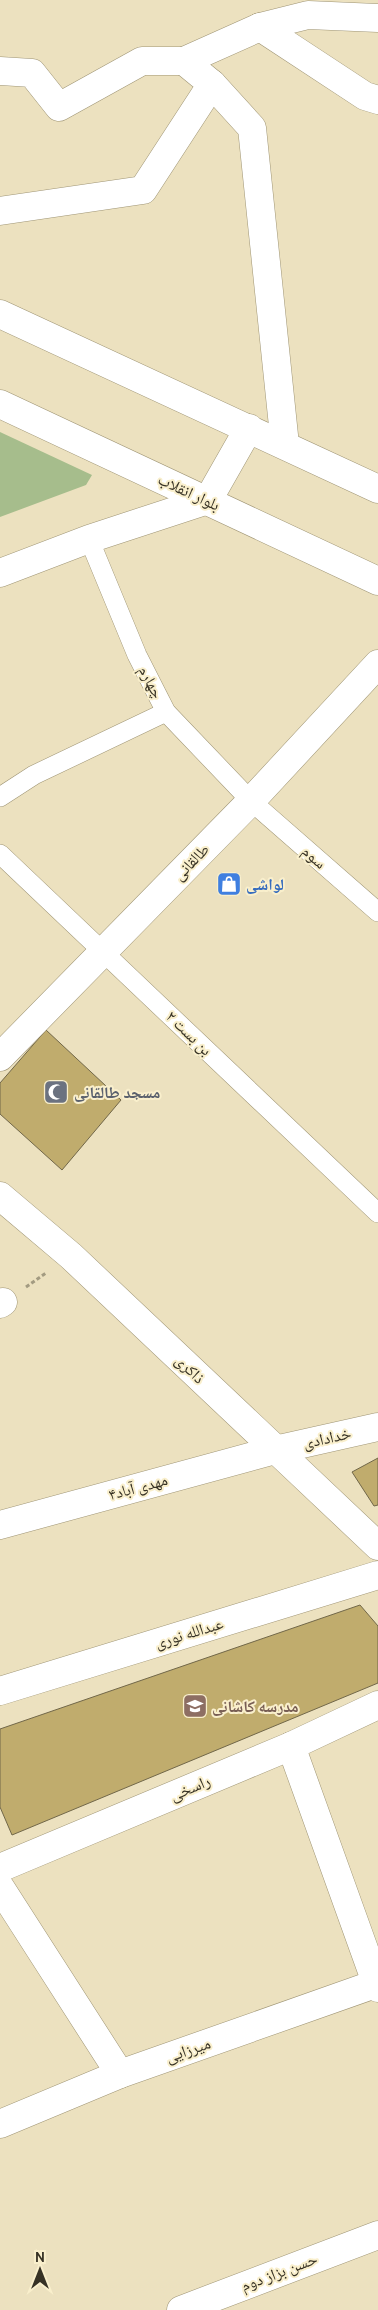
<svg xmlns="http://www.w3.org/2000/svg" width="378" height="2310" font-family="Cabin,'Noto Naskh Arabic',sans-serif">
<rect width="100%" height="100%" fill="#ece1bf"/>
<path fill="#a6bd8c" d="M0,432L92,475L86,485L0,517Z"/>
<g fill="#c0ac6d" stroke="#716749">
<path d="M46,1030L121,1100L62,1170L0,1114V1083Z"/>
<path d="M378,1458V1505L374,1506L352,1472Z"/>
<path d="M360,1605L378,1626V1683L12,1835L0,1807V1729Z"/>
</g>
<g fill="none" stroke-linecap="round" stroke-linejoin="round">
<defs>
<g id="service">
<path d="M89,539L137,655L166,712L251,801L378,912"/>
<path d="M0,797L34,775L166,712"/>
<path d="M0,854L378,1213"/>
</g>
<g id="minor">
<path d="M260,27L308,15L378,18"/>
<path d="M0,71L32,73L59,107L142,61H184"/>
<path d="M212,84L252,128L285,445"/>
<path d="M0,211L143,190L212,84L184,61L260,27L365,96L378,100"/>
<path d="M0,1057L251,801L378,664"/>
<path d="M0,1304L3,1302"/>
<path d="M0,1525L275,1450L378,1427"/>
<path d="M0,1691L378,1575"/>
<path d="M291,1746L378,1988"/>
<path d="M0,1868L291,1746L378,1705"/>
<path d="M0,1887L120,2074"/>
<path d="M0,2124L120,2074L378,1983"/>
<path d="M181,2310L378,2235"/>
</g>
<g id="secondary">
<path d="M0,573L89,539L208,500L249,428"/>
<path d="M0,1196L71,1256L378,1546"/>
</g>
<g id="primary">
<path d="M0,314L378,489"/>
<path d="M0,404L378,581"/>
</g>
</defs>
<use href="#service" stroke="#9f9575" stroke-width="20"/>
<use href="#minor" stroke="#9f9575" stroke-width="29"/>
<use href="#secondary" stroke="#9f9575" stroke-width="29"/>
<use href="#primary" stroke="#9f9575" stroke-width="29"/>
<path stroke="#a39b81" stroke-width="3" stroke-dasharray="4 2.5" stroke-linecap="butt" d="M26,1287L46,1273"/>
<use href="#service" stroke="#fff" stroke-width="19"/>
<use href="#minor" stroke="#fff" stroke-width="28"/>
<use href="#secondary" stroke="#fff" stroke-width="28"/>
<use href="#primary" stroke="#fff" stroke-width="28"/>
</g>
<defs>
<symbol id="shop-square" viewBox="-11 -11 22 22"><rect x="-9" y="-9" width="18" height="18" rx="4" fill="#3f7fe0" stroke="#f9efcc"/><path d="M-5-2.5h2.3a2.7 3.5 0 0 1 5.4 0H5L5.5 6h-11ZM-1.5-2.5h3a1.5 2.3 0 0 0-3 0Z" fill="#fff"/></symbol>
<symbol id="mosque-square" viewBox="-11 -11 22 22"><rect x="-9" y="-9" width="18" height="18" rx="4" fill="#6b7280" stroke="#f9efcc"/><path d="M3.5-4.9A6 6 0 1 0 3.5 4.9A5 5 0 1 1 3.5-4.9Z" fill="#fff"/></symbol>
<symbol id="school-square" viewBox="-11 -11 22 22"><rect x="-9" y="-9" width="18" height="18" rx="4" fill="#8d6e63" stroke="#f9efcc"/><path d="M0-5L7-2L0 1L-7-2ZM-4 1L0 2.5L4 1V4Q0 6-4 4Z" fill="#fff"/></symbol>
</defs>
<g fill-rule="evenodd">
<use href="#shop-square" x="215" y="870" width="28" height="28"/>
<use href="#mosque-square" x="42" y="1078" width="28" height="28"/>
<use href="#school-square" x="181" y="1692" width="28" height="28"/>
</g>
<g text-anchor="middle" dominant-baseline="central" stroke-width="4" stroke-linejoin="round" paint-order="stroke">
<g font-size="16" fill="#363124" stroke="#f9efcc">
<text transform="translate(189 492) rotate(25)">بلوار انقلاب</text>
<text transform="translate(151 682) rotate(62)">چهارم</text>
<text transform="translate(314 857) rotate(41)">سوم</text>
<text transform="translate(191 862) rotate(-46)">طالقانی</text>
<text transform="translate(189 1033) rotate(44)">بن بست ۲</text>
<text transform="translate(190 1369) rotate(43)">ذاکری</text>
<text transform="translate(327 1438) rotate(-13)">خدادادی</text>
<text transform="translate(138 1487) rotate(-15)">مهدی آباد۴</text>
<text transform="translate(189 1633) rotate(-17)">عبدالله نوری</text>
<text transform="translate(190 1788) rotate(-23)">راسخی</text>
<text transform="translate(188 2050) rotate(-19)">میرزایی</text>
<text transform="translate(279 2272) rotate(-21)">حسن بزاز دوم</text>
</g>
<g font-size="16" font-weight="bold" fill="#366cbe" stroke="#f9efcc" text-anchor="start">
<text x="246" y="884">لواشی</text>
</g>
<g font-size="16" font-weight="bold" fill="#5b616d" stroke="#f9efcc" text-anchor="start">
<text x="74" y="1092">مسجد طالقانی</text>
</g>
<g font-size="16" font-weight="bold" fill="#785e54" stroke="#f9efcc" text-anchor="start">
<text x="212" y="1706">مدرسه کاشانی</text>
</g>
</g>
<g transform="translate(40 2270)" stroke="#f9efcc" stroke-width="4" paint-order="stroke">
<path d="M0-4L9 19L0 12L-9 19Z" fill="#363124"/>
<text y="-8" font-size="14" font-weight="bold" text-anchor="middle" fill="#363124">N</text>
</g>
</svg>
